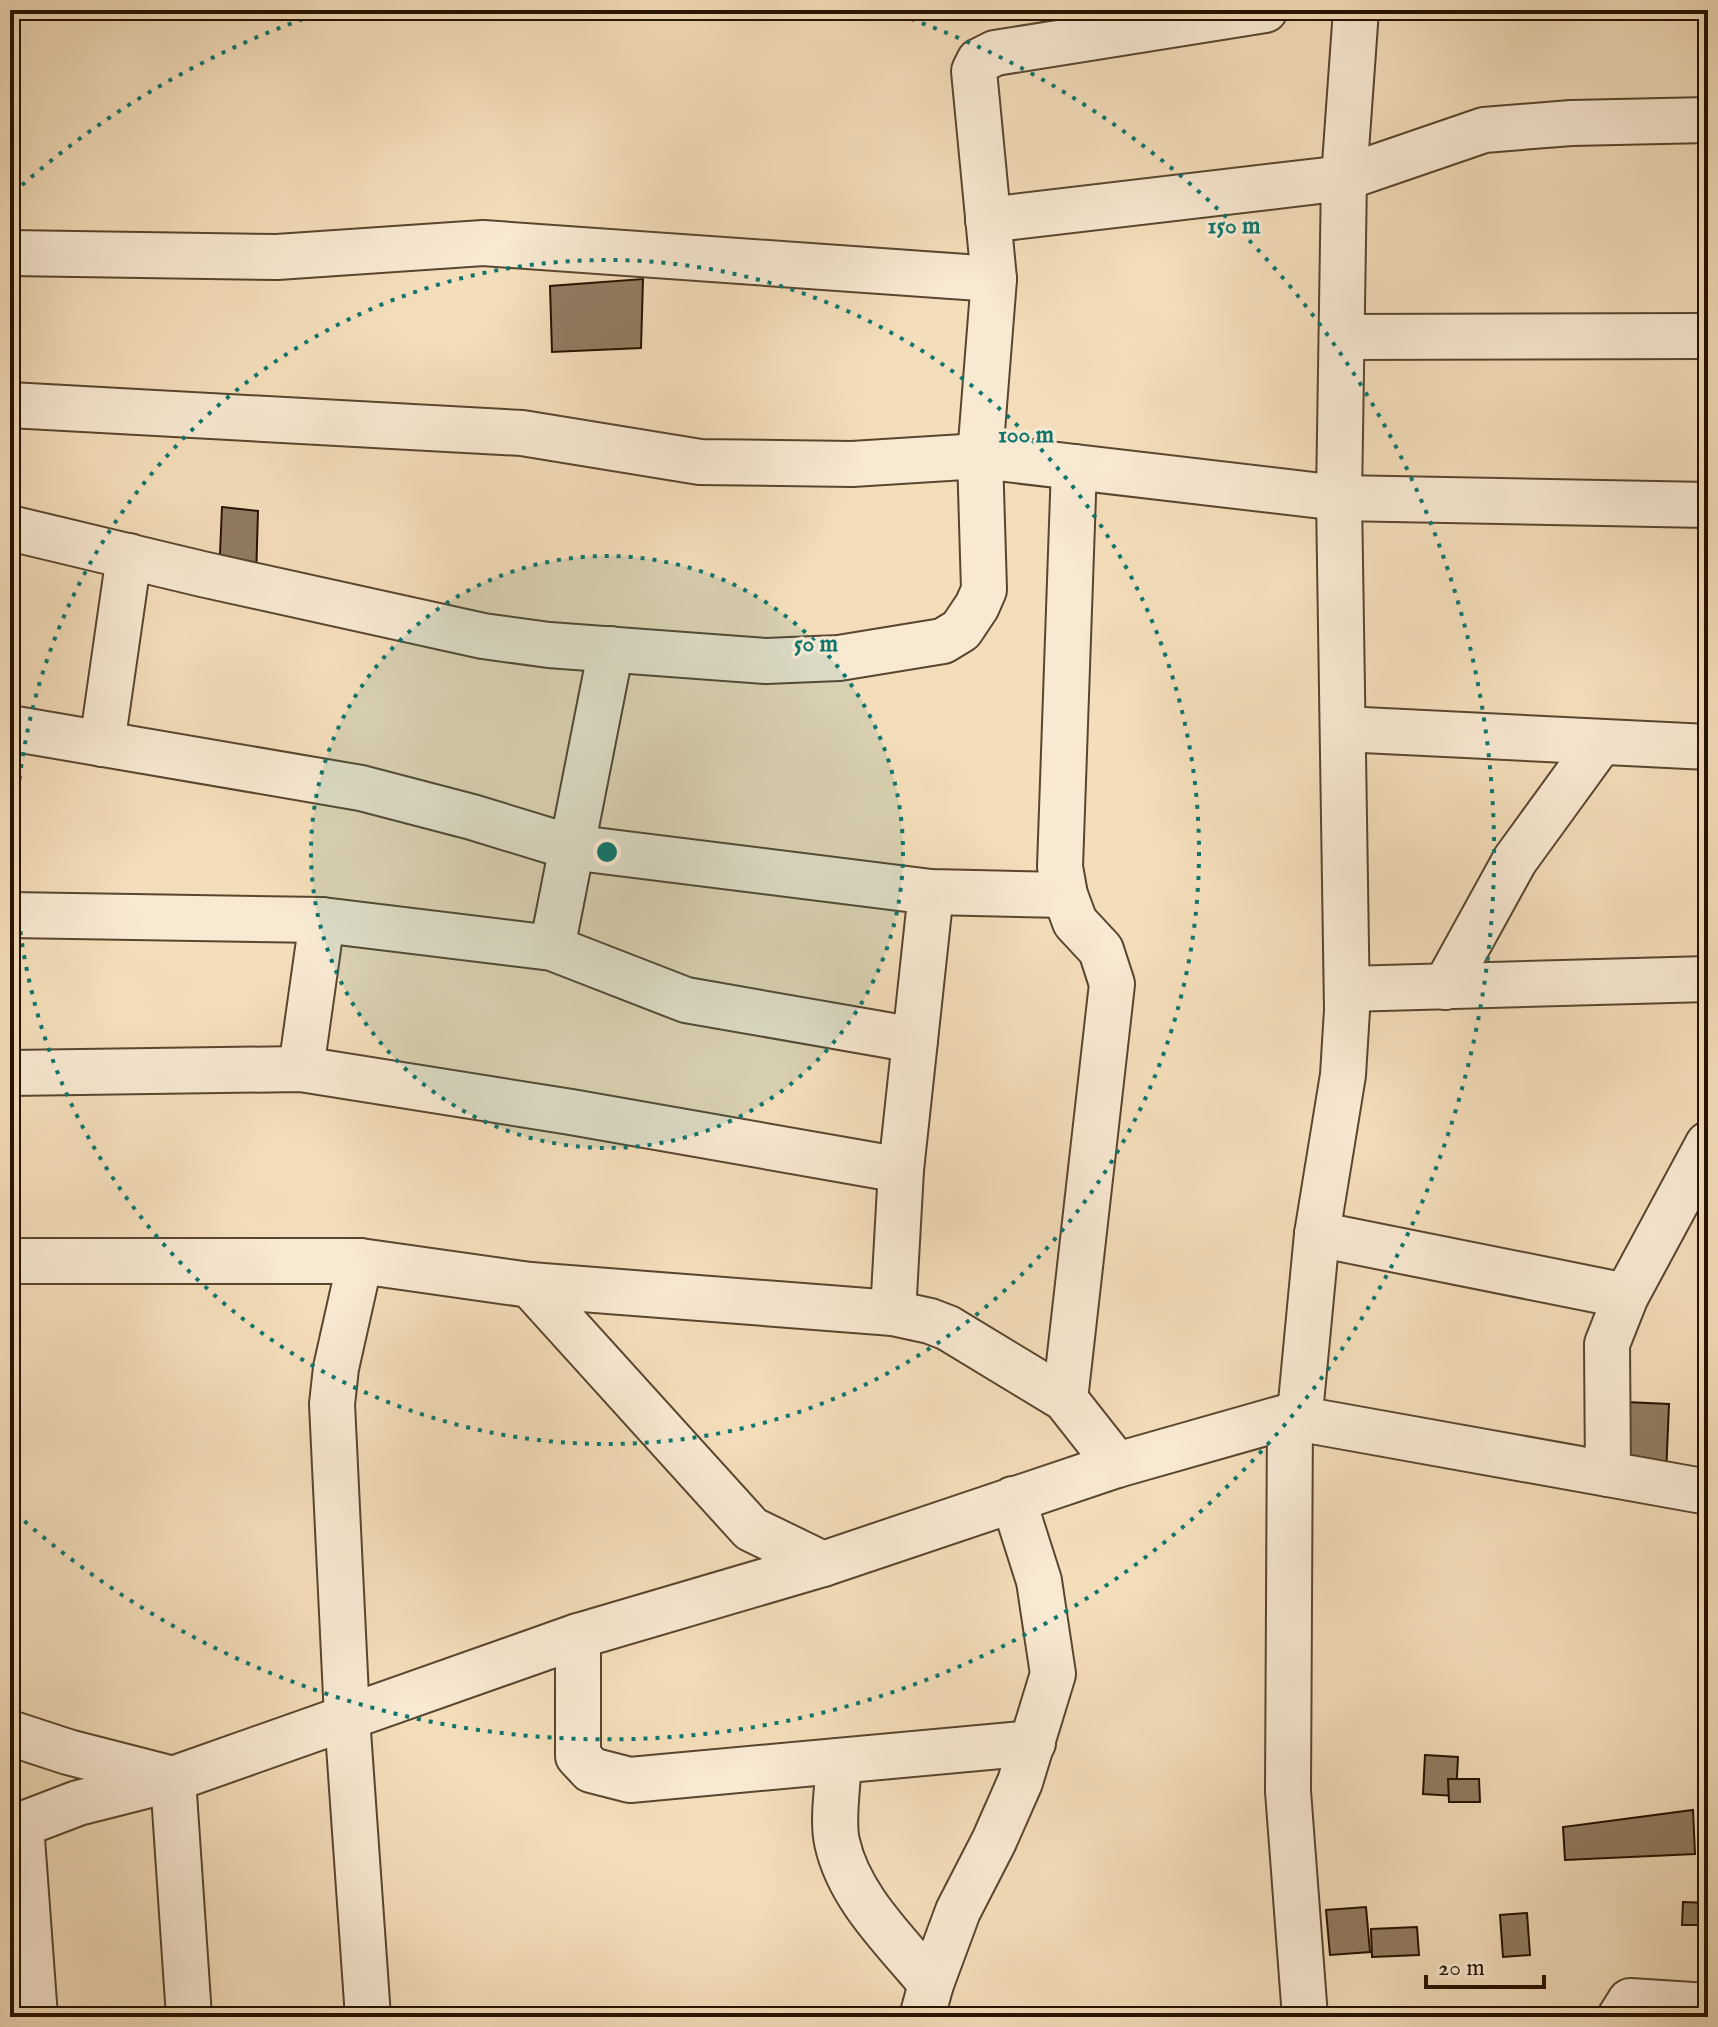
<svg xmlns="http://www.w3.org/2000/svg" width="1718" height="2027" font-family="'IM FELL English',serif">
<rect width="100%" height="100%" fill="#f4ddba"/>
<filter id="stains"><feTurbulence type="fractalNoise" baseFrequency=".0025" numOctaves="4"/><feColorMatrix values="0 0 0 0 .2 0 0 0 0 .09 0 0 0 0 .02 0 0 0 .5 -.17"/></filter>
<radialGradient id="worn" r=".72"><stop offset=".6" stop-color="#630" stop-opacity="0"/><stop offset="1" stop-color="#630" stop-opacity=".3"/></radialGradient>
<g fill="#917c61" stroke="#251300" stroke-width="2">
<path d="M643,279L641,348L552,352L550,286Z"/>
<path d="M222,507L258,511L256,579L219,577Z"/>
<path d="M1626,1402L1669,1404L1666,1476L1622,1471Z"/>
<path d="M1425,1755L1458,1757L1456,1796L1423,1794Z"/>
<path d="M1448,1779H1479L1480,1802H1449Z"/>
<path d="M1693,1810L1695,1854L1565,1860L1563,1827Z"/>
<path d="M1683,1902L1708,1903V1925H1682Z"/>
<path d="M1366,1907L1370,1952L1330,1955L1326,1910Z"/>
<path d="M1527,1913L1530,1955L1503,1957L1500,1915Z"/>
<path d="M1417,1927L1419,1955L1372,1957L1371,1929Z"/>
</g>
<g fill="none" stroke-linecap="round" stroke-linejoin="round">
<defs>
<g id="minor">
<path d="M988,220L1344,178L1484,130L1571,123L1708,120"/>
<path d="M10,253L277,257L483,243L994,279"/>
<path d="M1342,337L1708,336"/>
<path d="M10,405L522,433L700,462L852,464L980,456L1339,498L1708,505"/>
<path d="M10,528L202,574L483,636L549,645L766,661L839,658L943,641L961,630L977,606L984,590L980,456L994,279L974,71L979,61L995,53L1265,10"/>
<path d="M10,728L361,788L472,817L570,847L931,892L1065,895"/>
<path d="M1343,729L1708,747"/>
<path d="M102,744L129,556"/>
<path d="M10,915L322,920L552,948L686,1000L915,1040"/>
<path d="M552,948L611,649"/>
<path d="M1445,987L1515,860L1600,743"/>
<path d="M1347,989L1708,979"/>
<path d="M301,1069L322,920"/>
<path d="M10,1073L301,1069L571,1112L901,1170"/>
<path d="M1317,1234L1626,1296"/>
<path d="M10,1261H360L530,1285L893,1313L930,1321L948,1328L1065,1399L1117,1465"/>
<path d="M360,1261L336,1368L332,1404L347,1717L368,2017"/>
<path d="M530,1285L751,1529L823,1564"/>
<path d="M893,1313L901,1170L931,892"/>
<path d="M1065,1399L1112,984L1101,950L1075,922L1065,895L1060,867L1074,467"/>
<path d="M1290,1417L1708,1492"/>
<path d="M1608,1474L1607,1344L1626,1296L1708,1144"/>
<path d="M578,1636V1756L591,1770L630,1780L1033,1743"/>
<path d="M10,1733L68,1752L173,1779L189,2017"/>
<path d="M839,1761C838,1785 832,1820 837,1842C849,1898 896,1941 931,1984"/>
<path d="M21,1825L35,2017"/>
<path d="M10,1829L78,1803L173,1779L578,1636L823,1564L1117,1465L1300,1413"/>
<path d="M922,2017L931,1984L958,1911L994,1841L1020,1782L1053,1674L1039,1581L1013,1499"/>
<path d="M1305,2017L1288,1791L1290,1417L1300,1413L1317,1234L1343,1075L1347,1010L1339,498L1344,178L1356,10"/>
<path d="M1620,2017L1630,2001L1708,2006"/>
</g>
</defs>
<use href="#minor" stroke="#59462e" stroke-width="48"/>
<use href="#minor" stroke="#f8e9d2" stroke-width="44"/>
</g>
<circle cx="607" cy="852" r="296" fill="#0f766e" fill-opacity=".12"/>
<g fill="none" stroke="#0f766e" stroke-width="4" stroke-dasharray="4 8">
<circle cx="607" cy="852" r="296"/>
<circle cx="607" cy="852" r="592"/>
<path d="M13 193A887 887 0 0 1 326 11M888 11A887 887 0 1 1 13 1511"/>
</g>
<circle cx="607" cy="852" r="12" fill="#0f766e" stroke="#f8e9d2" stroke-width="4"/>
<g font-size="24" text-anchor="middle" font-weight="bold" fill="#0f766e" stroke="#f8e9d2" stroke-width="6" stroke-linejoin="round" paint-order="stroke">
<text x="1234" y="233">150 m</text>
<text x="1026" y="442">100 m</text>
<text x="816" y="651">50 m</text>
</g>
<rect width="1718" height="2027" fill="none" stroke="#f4ddba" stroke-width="40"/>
<rect x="12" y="12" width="1694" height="2003" fill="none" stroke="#251300" stroke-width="4"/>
<rect x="20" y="20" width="1678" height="1987" fill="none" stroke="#251300" stroke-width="2"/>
<path d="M1426 1975v12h118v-12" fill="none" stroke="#251300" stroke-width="4"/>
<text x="1438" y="1975" font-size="24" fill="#251300" stroke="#f8e9d2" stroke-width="6" paint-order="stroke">20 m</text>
<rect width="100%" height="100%" filter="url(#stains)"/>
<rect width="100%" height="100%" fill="url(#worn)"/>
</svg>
